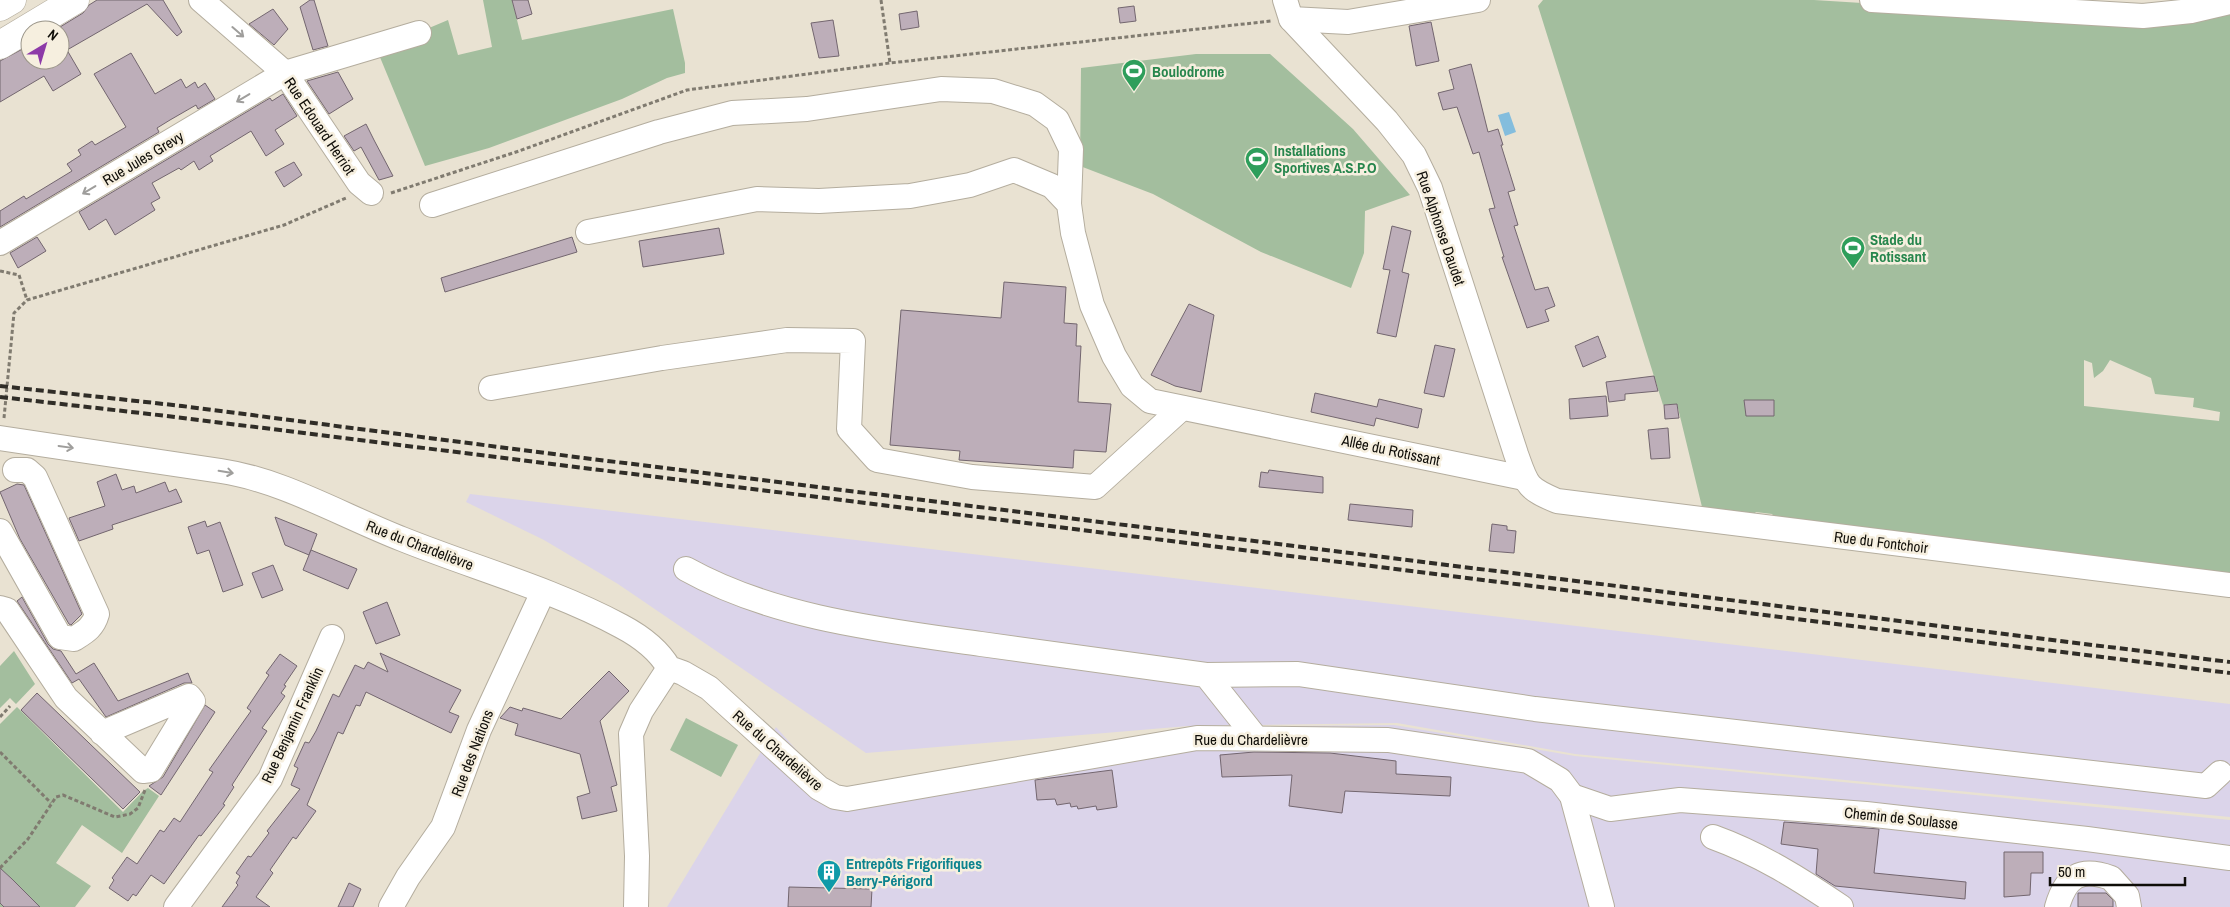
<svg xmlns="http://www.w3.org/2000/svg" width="2230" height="907" font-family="'Archivo Narrow',sans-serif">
<rect width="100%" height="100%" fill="#e9e2d2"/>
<g fill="#dbd4ea">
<path d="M470,494L2230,704V817L1575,754L1397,723L1188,726L866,753L618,584L544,540L466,502Z"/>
<path d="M1394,725L1575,756L2230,820V907H667L776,727L825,782L855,789L1193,727Z"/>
</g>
<g fill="#a3be9e" fill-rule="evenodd">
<path d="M483,0H512L522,40L673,9L685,63V73L667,78L622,99L489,148L425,166L377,50L448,20L458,55L492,47Z"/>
<path d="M1543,0H1814L1910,6L2230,10V576L1779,523L1772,514L1756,512L1747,520L1703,511L1677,404L1663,405L1538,6ZM2084,360L2092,363L2094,378L2103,371L2110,360L2151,378L2155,394L2194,398L2193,407L2220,412L2219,421L2084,406Z"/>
<path d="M1196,54H1270L1353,129L1410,195L1365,211L1364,253L1351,288L1261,252L1153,194L1080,166L1081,68Z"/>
<path d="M14,651L35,684L16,704L10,698L0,708V666Z"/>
<path d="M17,707L123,812L143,791L148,788L159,796L122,853L82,825L56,863L91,886L75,907H0V724Z"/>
<path d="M686,718L738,745L721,777L670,750Z"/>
</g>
<path fill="#84bddd" d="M1509,112L1516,132L1505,136L1498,115Z"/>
<g fill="#bdaeb9" stroke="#73666f">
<path d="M97,0H163L182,32L177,36L147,4L67,50L81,74L53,91L44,76L0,102V61L30,45V60H60V27L83,13L89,5Z"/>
<path d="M310,0H314L328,46L313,50L300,7Z"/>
<path d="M512,0H528L532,14L517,19Z"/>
<path d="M1134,6L1136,21L1120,23L1118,8Z"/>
<path d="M273,9L288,29L274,45L249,24Z"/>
<path d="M917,11L919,27L901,30L899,14Z"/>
<path d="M833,20L839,56L819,58L811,23Z"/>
<path d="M1431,22L1439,61L1416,66L1409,26Z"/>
<path d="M131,53L155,94L181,79L186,88L195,82L198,88L205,83L215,99L198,109L196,105L170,120L157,128L159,132L0,227V211L24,196L26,199L72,171L67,164L81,155L78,150L92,141L95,145L126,127L94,74Z"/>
<path d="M1471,64L1488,132L1498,129L1503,145H1501L1515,190L1508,192L1518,225L1514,226L1535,290L1548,287L1555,306L1545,310L1549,321L1527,328L1502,257H1504L1489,209L1495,208L1479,152L1473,154L1457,107L1443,110L1438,93L1454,89L1449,70Z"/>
<path d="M338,72L353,99L329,114L307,81Z"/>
<path d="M283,94L297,116L275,130L284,144L266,156L251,131L210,156L213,161L199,170L194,161L181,170L179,168L152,183L160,198L151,203L155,210L115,235L106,219L89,230L79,212L270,98L272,101Z"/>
<path d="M366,124L374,140L393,176L379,180L361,147L354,151L344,136Z"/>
<path d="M294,162L302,175L284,187L275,172Z"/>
<path d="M1392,226L1411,231L1402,272L1409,274L1396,337L1377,333L1390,270L1383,269Z"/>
<path d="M719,228L724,254L643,267L639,241Z"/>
<path d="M37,237L46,251L18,268L10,253Z"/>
<path d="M572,237L577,252L445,292L441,278Z"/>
<path d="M1004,282L1066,287L1064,323L1077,324L1076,346H1081L1078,402L1111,404L1106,452L1074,450L1073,468L959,460L960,451L890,445L901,310L1001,318Z"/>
<path d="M1189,304L1214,315L1201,392L1175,386L1151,375Z"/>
<path d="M1598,336L1606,357L1583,367L1575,346Z"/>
<path d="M1435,345L1455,349L1444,397L1424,393Z"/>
<path d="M1654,376L1658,391L1625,394V400L1609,402L1606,382Z"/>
<path d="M1315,393L1377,407L1379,399L1422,409L1418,428L1376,418L1374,426L1311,412Z"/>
<path d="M1606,396L1608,416L1570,419L1569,399Z"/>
<path d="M1744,400H1774V416H1746Z"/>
<path d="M1677,404L1679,418L1665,419L1664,405Z"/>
<path d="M1668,428L1670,458L1651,459L1648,430Z"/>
<path d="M1269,470L1323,477V493L1259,487L1261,472L1268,473Z"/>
<path d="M116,474L122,490L134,486L136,493L165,482L169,492L176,489L182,502L112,525L113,529L79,541L69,518L105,506L97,482Z"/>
<path d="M17,484L24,485L82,614L71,625L69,624L20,539L0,492Z"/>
<path d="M1350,504L1413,510L1412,527L1348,520Z"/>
<path d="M275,517L317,534L309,555L285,545Z"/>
<path d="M205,521L207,527L220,522L243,585L223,592L209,550L197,554L188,527Z"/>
<path d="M1492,524L1507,526V530L1516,531L1514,553L1489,551Z"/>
<path d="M311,550L357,569L348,589L303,570Z"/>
<path d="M273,565L283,590L262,598L252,573Z"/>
<path d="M22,597L48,644L53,649L61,651L76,674L94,663L118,701L188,673L192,683H184L106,717L79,679L72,683L17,601Z"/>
<path d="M387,602L400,635L376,644L363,612Z"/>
<path d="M380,653L461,690L449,712L459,716L451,733L366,692L360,706L356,705L343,734L338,732L307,805L316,811L296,839L293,837L270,870L273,873L256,897L270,907H222L238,885L236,883L240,876L236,873L248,856L251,857L269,833L267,831L300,789L291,785L298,768L294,766L305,742L309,743L316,731L333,694L339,697L355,665L364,669L368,662L388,672Z"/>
<path d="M280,654L297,666L284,685L286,686L281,693L285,696L262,728L267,731L232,785L234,787L223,804L225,805L201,836L199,835L164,884L151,875L136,896L133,894L128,901L109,888L114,880L112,878L127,857L137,864L160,830L164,832L174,818L180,822L213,772L209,770L251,711L247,708L269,675L266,673Z"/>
<path d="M609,671L629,691L600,721L617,785L611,787L617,811L582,819L577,797L590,793L580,754L515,735L518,724L500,718L510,707L522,711L523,708L561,719Z"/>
<path d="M37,693L140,792L123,809L21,710Z"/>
<path d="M205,705L215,712L161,795L149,786L163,777Z"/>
<path d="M1254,752L1330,753L1396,761V774L1451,777L1450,796L1345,791L1342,813L1289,806L1292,775L1222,777L1220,755Z"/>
<path d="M1112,770L1117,807L1097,810L1096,806L1078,809L1077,806L1071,807L1070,803L1057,805L1055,799L1037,800L1035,780Z"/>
<path d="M1784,822L1879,829L1874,873L1966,882L1965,899L1835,886L1816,874L1818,849L1781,844Z"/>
<path d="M2004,852H2043V873H2031L2030,895L2004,897Z"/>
<path d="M0,868L12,879L40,907H4L0,903Z"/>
<path d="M349,883L361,889L353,907H338Z"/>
<path d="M789,887L872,889L871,907H788Z"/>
<path d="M2078,893H2106L2113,900V907H2078Z"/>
</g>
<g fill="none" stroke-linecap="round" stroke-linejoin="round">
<defs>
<g id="minor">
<path d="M201,0L285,73L359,183L371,193"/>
<path d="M1285,0L1291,19L1387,121L1414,155L1430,188L1516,454C1527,485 1526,488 1557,501L2230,585"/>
<path d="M1872,0L2143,16L2191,11L2230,2"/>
<path d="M1291,19L1348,22L1478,0"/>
<path d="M432,205L659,132L732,113L807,109L941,89L993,91L1035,104L1057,120L1071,149L1069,204"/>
<path d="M588,232L757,199L819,201L910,196L970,185L1014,170L1052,186L1069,204L1073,233L1092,305L1114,356L1132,386L1150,401L1524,478"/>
<path d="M0,243L285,73L419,33"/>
<path d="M491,388L662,358L787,340L853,341L849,429L877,460L972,477L1095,487L1182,408"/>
<path d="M0,438L221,471C282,480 343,516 402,539C474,568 552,589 621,626C640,636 658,649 669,668L683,673L709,688L819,788L835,797L847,799L1197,738L1388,740L1528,761L1560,780L1572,796L1602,907"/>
<path d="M0,531L60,637L74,639C85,632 93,628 97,614L35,477L27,470H15"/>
<path d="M686,569C774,618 882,630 981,644C1056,654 1131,664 1206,675L1256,738"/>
<path d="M0,608L7,610L66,698L143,771L151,770L193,701L189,696L102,733"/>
<path d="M1206,675L1298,674L1535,709L2206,786L2220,773"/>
<path d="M1572,796L1610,809L1680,800L1866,814L2087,839L2230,858"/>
<path d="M1713,837C1760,854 1800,879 1841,907"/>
<path d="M176,907L270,779L332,637"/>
<path d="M391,907L408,877L443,827L479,730L543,592"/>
<path d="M636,907L637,856L631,734L641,711L669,668"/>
<path d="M2057,907C2066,876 2080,867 2111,878L2127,896L2129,907"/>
</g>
<g id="major">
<path d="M0,7L12,0"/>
<path d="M0,45L75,0"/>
</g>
</defs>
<use href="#minor" stroke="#b4ad9e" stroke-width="26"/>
<use href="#major" stroke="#b4ad9e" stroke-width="29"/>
<g stroke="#807b70" stroke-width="3" stroke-dasharray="4 2.5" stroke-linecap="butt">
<path d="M881,0L890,63"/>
<path d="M391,193L519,151L687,90L890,63L1271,21"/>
<path d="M0,271L19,275L27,300"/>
<path d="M4,418L14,313L27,300L284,225L346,198"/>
<path d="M0,717L10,706"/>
<path d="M0,752L51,803"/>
<path d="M0,868L28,839L56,797L63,795L115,817L130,814L138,808L145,790"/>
</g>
<use href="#minor" stroke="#fff" stroke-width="24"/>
<use href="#major" stroke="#fff" stroke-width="28"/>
<g stroke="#302d27" stroke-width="4" stroke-dasharray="8 4" stroke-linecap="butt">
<path d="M0,386L182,406L584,458L2230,662"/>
<path d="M0,397L167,416L2230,673"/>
</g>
</g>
<defs><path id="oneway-shaft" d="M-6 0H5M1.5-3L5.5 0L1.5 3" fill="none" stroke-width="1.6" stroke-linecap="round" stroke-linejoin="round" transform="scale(1.25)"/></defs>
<g stroke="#9f9e9c">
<use href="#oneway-shaft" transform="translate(238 32) rotate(41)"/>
<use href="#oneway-shaft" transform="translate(243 98) rotate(149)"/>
<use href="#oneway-shaft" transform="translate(89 190) rotate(149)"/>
<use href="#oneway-shaft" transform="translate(66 447) rotate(8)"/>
<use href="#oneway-shaft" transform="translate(226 472) rotate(9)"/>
</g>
<defs>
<symbol id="stadium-pin" viewBox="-11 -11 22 30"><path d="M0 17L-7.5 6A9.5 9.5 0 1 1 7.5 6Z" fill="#2e9e5b" stroke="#f6efdf"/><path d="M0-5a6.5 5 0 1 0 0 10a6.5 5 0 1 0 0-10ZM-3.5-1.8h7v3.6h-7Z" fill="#fff"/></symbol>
<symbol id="building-pin" viewBox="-11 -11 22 30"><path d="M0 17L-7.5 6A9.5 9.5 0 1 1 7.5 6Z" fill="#0f9aa8" stroke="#f6efdf"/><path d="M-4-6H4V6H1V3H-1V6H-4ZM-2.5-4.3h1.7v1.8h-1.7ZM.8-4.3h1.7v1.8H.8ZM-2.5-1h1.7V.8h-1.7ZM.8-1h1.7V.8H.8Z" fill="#fff"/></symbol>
</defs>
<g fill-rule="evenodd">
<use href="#stadium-pin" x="1120" y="57" width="28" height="38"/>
<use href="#stadium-pin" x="1243" y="145" width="28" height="38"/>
<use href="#stadium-pin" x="1839" y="234" width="28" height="38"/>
<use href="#building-pin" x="815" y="858" width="28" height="38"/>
</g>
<g text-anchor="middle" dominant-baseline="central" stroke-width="5" stroke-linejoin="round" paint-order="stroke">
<g font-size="15" font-weight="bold" fill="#27864d" stroke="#f6efdf" text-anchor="start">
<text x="1152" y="71">Boulodrome</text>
<text x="1274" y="150">Installations<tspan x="1274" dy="17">Sportives A.S.P.O</tspan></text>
<text x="1870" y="239">Stade du<tspan x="1870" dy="17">Rotissant</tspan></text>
</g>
<g font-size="15" fill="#0f0d08" stroke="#f6efdf">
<text transform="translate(320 126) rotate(56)">Rue Edouard Herriot</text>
<text transform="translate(143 158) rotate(-31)">Rue Jules Grevy</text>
<text transform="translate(1441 228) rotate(71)">Rue Alphonse Daudet</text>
<text transform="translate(1391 450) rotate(12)">Allée du Rotissant</text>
<text transform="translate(1881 542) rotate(7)">Rue du Fontchoir</text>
<text transform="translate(420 545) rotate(21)">Rue du Chardelièvre</text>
<text transform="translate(292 725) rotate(-65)">Rue Benjamin Franklin</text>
<text x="1251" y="739">Rue du Chardelièvre</text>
<text transform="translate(778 750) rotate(41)">Rue du Chardelièvre</text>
<text transform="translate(472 753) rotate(-69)">Rue des Nations</text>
<text transform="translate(1901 818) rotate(6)">Chemin de Soulasse</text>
</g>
<g font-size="15" font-weight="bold" fill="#0d838f" stroke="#f6efdf" text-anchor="start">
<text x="846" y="863">Entrepôts Frigorifiques<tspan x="846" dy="17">Berry-Périgord</tspan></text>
</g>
</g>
<g transform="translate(45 45) rotate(38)"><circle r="24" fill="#f6efdf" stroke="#9a9589"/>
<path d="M0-4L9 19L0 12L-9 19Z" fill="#8d3aa8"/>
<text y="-8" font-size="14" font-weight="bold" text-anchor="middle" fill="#0f0d08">N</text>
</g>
<path d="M2050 877v8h135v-8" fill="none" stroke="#0f0d08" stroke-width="2.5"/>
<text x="2058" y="877" font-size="15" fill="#0f0d08" stroke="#f6efdf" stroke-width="4" paint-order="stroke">50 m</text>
</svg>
